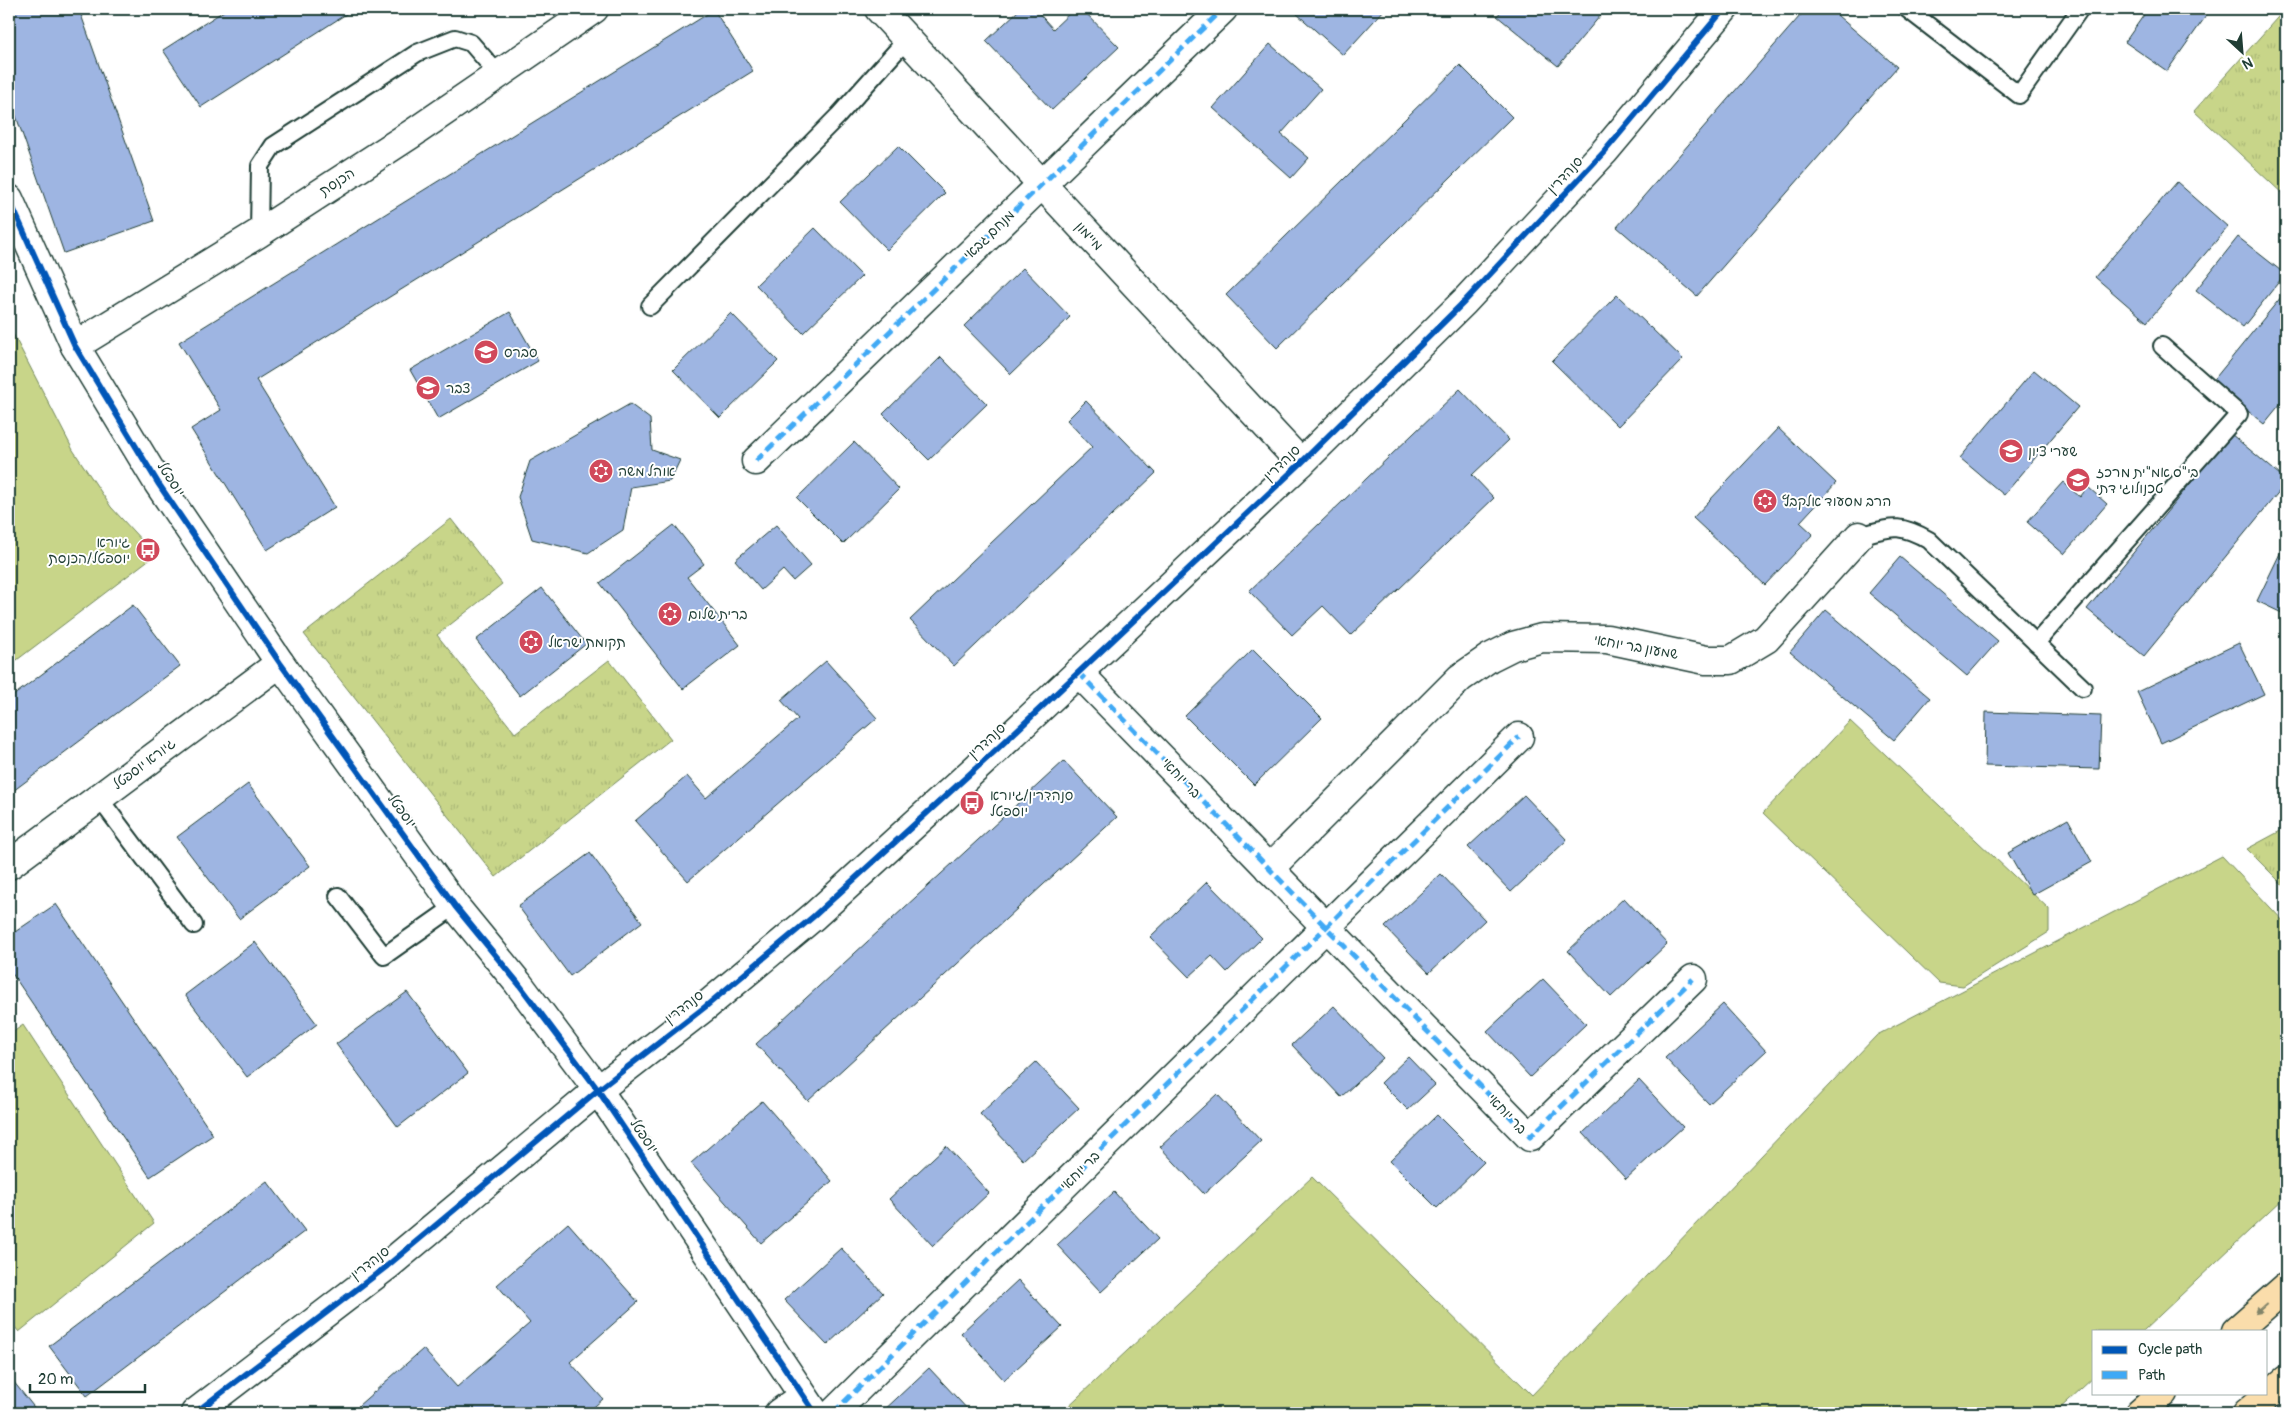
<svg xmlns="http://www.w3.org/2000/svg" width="2295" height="1422" font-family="Pangolin,'Playpen Sans Hebrew',sans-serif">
<defs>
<pattern id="grass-tufts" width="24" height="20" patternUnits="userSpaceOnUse" patternTransform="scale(1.25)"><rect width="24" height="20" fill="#c8d589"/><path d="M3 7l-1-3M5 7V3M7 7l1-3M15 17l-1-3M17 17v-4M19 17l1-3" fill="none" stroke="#abb877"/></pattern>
</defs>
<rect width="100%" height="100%" fill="#fff"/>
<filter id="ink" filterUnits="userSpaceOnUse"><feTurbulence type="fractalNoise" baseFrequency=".02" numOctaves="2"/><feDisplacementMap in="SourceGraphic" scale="10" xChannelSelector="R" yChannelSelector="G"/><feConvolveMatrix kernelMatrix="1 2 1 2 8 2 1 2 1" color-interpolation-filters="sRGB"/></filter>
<g filter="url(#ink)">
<g fill="url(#grass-tufts)" stroke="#74895e">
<path d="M2285,9H2286V197L2194,111Z"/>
<path d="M451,519L502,584L437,635L515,733L609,660L671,739L496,877L304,634Z"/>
<path d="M2286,828V888L2247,849Z"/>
</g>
<g fill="#c8d589" stroke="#74895e">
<path d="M9,326L73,450L111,507L155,555L9,666Z"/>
<path d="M1850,721L2049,909V932L1963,986L1939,983L1763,813Z"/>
<path d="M2222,856L2286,924V1196L2143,1331H2094V1377L2055,1413H1061L1312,1177L1532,1395L1877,1035Z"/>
<path d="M23,1025L154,1223L19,1332L9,1320V1035Z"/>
</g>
<g fill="#9eb5e2" stroke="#1f3d34">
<path d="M9,9H79L154,221L64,253L9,96Z"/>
<path d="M227,9H354L201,107L163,50Z"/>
<path d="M1020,9H1035L1053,29L1074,9H1082L1119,47L1052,110L986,41Z"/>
<path d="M1300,9H1385L1343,55L1296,13Z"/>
<path d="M1503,9H1606L1558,66L1497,16Z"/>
<path d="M1806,9H1830L1897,67L1697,296L1617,227Z"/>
<path d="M2148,9H2211L2167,71L2125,42Z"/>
<path d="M714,10L753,71L256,380L335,507L267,550L191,429L221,410L179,342Z"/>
<path d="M1270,44L1321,89L1281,134L1309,158L1291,178L1213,108Z"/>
<path d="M1460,65L1512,117L1277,348L1226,295Z"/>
<path d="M898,146L945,193L887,250L840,202Z"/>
<path d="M2177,182L2228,227L2147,322L2095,277Z"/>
<path d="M815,228L862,276L803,333L756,285Z"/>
<path d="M2238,237L2285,274L2243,327L2196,290Z"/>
<path d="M1023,268L1070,317L1011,374L964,326Z"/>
<path d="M2286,291V397L2264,424L2212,382Z"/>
<path d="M1617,295L1683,359L1618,426L1552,361Z"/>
<path d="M510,312L538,361L438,419L410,370Z"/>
<path d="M731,313L778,361L720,418L673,370Z"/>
<path d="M941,357L987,404L929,460L883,414Z"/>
<path d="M2034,370L2078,407L2004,495L1960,458Z"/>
<path d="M1460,389L1509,440L1472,475L1494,498L1351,635L1323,606L1292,635L1249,591Z"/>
<path d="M1086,401L1156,473L954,666L910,620L1092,447L1067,420Z"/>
<path d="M630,404L650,419L652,450L680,460L670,481L631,487L623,530L588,553L532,539L518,497L530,461Z"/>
<path d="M1778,428L1836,483L1800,522L1813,534L1765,585L1693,518Z"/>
<path d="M2231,434L2286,480V483L2144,656L2087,609Z"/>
<path d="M854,442L899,489L843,544L797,498Z"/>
<path d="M2063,482L2080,497L2088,487L2107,504L2064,554L2027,522Z"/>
<path d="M674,525L704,564L687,577L740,645L683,689L600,583Z"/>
<path d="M776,525L811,565L793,581L783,570L761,590L735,560Z"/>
<path d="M2286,541V615L2257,601Z"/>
<path d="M1900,557L1998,641L1967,676L1869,593Z"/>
<path d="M542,588L586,644L520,696L476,640Z"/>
<path d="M133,605L180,666L9,794V699Z"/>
<path d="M1826,610L1930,698L1894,740L1790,652Z"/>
<path d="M2239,643L2264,694L2161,743L2137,692Z"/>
<path d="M1253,649L1322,718L1254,785L1185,716Z"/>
<path d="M826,661L877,718L688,881L635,821L687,776L706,798L798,719L781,700Z"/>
<path d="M1986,712L2101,716L2099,769L1985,766Z"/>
<path d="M1064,761L1117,817L808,1101L756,1044Z"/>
<path d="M248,784L310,866L239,919L177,837Z"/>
<path d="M1524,795L1567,840L1511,892L1468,847Z"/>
<path d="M2068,819L2092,862L2032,895L2008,853Z"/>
<path d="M590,853L642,922L570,976L518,906Z"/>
<path d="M1441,874L1485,920L1429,973L1385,927Z"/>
<path d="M1207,882L1262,938L1227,972L1212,956L1189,977L1150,937Z"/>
<path d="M1624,898L1667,944L1611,997L1568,951Z"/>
<path d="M56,904L213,1135L150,1177L9,969V936Z"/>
<path d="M255,942L317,1024L247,1077L185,995Z"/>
<path d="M1543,979L1586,1024L1530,1077L1487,1031Z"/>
<path d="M407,992L468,1073L398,1127L336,1044Z"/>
<path d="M1723,1004L1766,1051L1709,1104L1665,1058Z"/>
<path d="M1334,1006L1383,1058L1341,1097L1292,1045Z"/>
<path d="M1408,1057L1435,1085L1408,1110L1381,1083Z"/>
<path d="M1036,1062L1079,1108L1023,1160L980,1114Z"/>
<path d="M1639,1080L1683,1127L1626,1179L1583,1133Z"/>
<path d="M1217,1094L1261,1141L1204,1194L1160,1147Z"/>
<path d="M762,1101L832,1181L761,1243L691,1163Z"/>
<path d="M1437,1115L1484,1162L1437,1208L1390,1161Z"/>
<path d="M946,1146L989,1193L933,1246L889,1199Z"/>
<path d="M267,1181L305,1231L87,1396L49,1346Z"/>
<path d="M1114,1192L1158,1239L1101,1292L1057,1245Z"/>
<path d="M568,1223L638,1302L570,1362L603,1399L587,1413H365L358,1406L423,1349L457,1387L530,1323L497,1285Z"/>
<path d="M841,1248L883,1293L827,1345L784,1300Z"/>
<path d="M1018,1280L1062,1327L1004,1380L961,1333Z"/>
<path d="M929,1368L971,1413H881Z"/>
<path d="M9,1376L37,1411L34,1413H9Z"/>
</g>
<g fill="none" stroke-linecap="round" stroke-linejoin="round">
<defs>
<g id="lane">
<path d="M1907,9L2019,95L2080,9"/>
<path d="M259,233L260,166L273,146L417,53L455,38L471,43L498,74"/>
<path d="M650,306L838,116L907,39"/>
<path d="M1859,536C1893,527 1898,523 1929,540L2083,688"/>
<path d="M2036,643L2239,414L2162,346"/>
<path d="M99,798L194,925"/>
<path d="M338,896L384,956L455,906"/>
</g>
<g id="street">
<path d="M879,9L1301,463"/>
<path d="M75,346L259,233L413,133L594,9"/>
<path d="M756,461L1223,9"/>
<path d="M1078,672L1530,1137L1693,979"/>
<path d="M9,865L280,663"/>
<path d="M1269,869L1460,678L1489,658L1513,646L1542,638L1607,639L1706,660H1731L1766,639L1859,536"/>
<path d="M598,1090L815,1413"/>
<path d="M779,1413L803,1396"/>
<path d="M833,1413L1519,737"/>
</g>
<g id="secondary">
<path d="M9,199L75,346L158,483L280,663L455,906L518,983L598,1090"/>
<path d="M195,1413L387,1266L598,1090L705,1007L814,916L996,750L1301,463L1464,302L1604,152L1724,9"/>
</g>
<g id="primary">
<path d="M2236,1331L2286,1287"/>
<path d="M2140,1413L2163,1393"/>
<path d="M2247,1413L2286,1380"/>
</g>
</defs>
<use href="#lane" stroke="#1f3d34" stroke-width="20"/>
<use href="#street" stroke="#1f3d34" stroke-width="31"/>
<use href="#secondary" stroke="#1f3d34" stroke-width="31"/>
<use href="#primary" stroke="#1f3d34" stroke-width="31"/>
<use href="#lane" stroke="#fff" stroke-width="16"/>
<use href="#street" stroke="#fff" stroke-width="28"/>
<use href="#secondary" stroke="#fff" stroke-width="28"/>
<use href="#primary" stroke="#faddab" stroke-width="28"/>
<g stroke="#3fa9f5" stroke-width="5" stroke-dasharray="10 5" stroke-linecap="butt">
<path d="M756,461L1223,9"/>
<path d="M1078,672L1530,1137L1693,979"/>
<path d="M833,1413L1519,737"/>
</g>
<defs>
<g id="cycleway">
<path d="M9,199L75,346L158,483L280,663L455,906L518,983L598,1090L815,1413"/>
<path d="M195,1413L387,1266L598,1090L705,1007L814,916L996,750L1301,463L1464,302L1604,152L1724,9"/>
</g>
</defs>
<use href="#cycleway" stroke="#fff" stroke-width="9"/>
<use href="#cycleway" stroke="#0057b8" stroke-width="6"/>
</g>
<defs><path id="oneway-solid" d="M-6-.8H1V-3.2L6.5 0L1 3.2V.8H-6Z" transform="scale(1.25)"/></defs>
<use fill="#82856a" href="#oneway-solid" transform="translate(2261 1309) rotate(139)"/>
</g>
<defs>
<symbol id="school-disc" viewBox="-11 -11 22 22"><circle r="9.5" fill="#d1495b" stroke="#fff"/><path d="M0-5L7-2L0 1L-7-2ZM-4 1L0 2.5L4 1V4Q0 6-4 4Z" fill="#fff"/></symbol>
<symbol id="synagogue-disc" viewBox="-11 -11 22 22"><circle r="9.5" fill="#d1495b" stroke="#fff"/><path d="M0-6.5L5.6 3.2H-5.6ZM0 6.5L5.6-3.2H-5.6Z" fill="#fff"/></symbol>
<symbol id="bus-disc" viewBox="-11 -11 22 22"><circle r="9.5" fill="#d1495b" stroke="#fff"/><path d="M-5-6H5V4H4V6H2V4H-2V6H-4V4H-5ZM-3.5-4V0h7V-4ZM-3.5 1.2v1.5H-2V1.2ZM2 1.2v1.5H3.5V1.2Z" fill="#fff"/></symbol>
</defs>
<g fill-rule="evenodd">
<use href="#school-disc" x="472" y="338" width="28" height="28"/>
<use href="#school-disc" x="414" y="374" width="28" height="28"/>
<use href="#school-disc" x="1997" y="437" width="28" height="28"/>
<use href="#synagogue-disc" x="587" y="457" width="28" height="28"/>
<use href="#school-disc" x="2064" y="466" width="28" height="28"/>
<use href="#synagogue-disc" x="1751" y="487" width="28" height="28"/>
<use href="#bus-disc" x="134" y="536" width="28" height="28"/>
<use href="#synagogue-disc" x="656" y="600" width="28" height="28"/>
<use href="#synagogue-disc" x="517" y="628" width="28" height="28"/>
<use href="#bus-disc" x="958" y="789" width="28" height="28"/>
</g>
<g text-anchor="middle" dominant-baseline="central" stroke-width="4" stroke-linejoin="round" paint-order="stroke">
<g font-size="14" fill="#1f3d34" stroke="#fff">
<text transform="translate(1565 175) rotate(-47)">סנהדרין</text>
<text transform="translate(337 182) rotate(-33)">הכנסת</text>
<text transform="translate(989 235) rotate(-44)">מנחם גבאי</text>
<text transform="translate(1089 236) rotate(47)">מיימון</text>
<text transform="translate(1282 463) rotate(-44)">סנהדרין</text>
<text transform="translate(171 479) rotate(57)">יוספטל</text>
<text transform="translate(1636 647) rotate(10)">שמעון בר יוחאי</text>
<text transform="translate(987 741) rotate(-43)">סנהדרין</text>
<text transform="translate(144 764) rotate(-37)">גיורא יוספטל</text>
<text transform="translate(1181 778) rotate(46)">בר יוחאי</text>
<text transform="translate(402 811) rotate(54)">יוספטל</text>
<text transform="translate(684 1007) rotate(-38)">סנהדרין</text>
<text transform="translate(1507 1114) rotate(46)">בר יוחאי</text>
<text transform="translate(644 1136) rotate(56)">יוספטל</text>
<text transform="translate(1080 1171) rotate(-45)">בר יוחאי</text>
<text transform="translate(370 1263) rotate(-38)">סנהדרין</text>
</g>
<g font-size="14" fill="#1f3d34" stroke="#fff" text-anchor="start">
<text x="504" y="352">סברס</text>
<text x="446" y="388">צבר</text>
<text x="2028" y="451">שערי ציון</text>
<text x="618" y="471">אוהל משה</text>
<text x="2096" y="472">בי"ס אמ"ית מרכז<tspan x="2096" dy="16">טכנולוגי דתי</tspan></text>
<text x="1782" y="501">הרב מסעוד אלקבץ</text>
<text x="130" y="542" text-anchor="end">גיורא<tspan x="130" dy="16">יוספטל/הכנסת</tspan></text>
<text x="688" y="614">ברית שלום</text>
<text x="548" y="642">תקומת ישראל</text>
<text x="990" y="795">סנהדרין/גיורא<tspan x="990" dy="16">יוספטל</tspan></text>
</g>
</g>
<rect width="2295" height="1422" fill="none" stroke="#fff" stroke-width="30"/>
<rect x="15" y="15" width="2265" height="1392" fill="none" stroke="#1f3d34" stroke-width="2" filter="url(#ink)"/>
<rect x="2092" y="1330" width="175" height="65" fill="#ffffff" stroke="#a5b1ae"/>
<rect x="2102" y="1346" width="25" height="8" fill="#0057b8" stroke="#a5b1ae"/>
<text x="2138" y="1354" font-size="15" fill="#1f3d34">Cycle path</text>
<rect x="2102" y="1371" width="25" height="8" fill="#3fa9f5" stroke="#a5b1ae"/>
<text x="2138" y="1380" font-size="15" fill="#1f3d34">Path</text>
<g transform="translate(2242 52) rotate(154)" stroke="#ffffff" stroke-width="4" paint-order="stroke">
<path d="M0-4L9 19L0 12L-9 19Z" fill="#1f3d34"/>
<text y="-8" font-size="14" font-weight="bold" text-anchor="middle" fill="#1f3d34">N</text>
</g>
<path d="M30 1384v8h115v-8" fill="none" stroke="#1f3d34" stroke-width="2.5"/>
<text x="38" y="1384" font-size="15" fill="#1f3d34" stroke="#ffffff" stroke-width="4" paint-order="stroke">20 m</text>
</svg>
